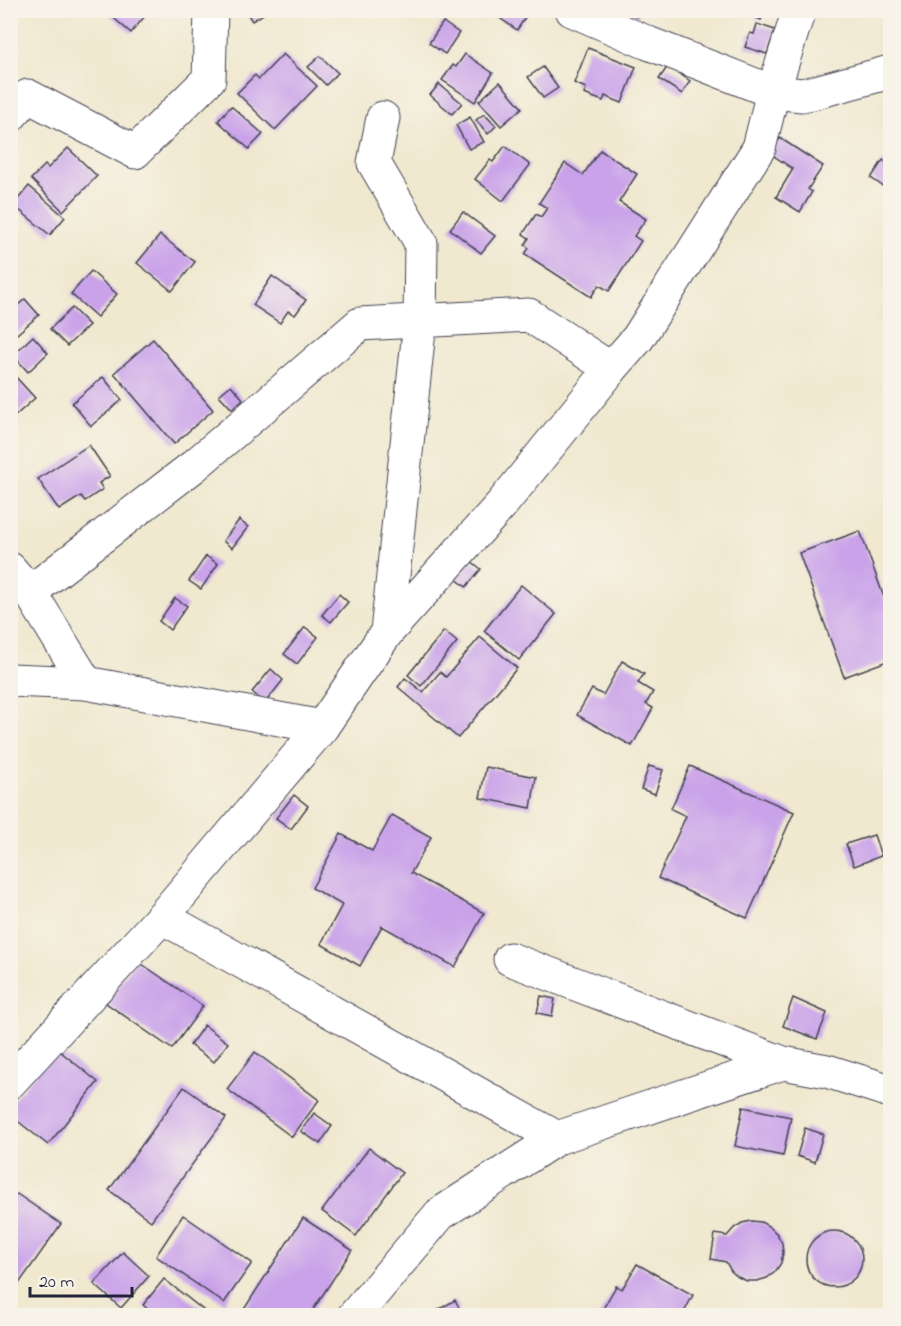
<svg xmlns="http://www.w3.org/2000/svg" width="901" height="1326" font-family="'Indie Flower',sans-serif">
<rect width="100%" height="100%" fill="#f7f3e8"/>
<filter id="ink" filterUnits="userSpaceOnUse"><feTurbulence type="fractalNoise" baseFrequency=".0167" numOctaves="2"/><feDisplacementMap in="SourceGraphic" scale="12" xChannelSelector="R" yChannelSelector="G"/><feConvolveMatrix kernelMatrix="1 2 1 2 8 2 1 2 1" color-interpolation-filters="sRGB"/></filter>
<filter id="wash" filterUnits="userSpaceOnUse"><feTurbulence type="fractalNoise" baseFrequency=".008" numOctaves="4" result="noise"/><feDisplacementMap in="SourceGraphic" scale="24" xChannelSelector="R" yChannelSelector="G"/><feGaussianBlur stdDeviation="1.35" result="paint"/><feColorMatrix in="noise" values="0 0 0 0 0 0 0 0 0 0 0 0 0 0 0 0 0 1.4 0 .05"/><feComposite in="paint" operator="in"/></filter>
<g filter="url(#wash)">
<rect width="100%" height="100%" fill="#f0e8cf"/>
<g id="blocks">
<g fill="#c9a2e9">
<path d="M110,10H150L131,33L108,13Z"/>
<path d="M245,10H270L252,21Z"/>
<path d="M488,10H530L517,30Z"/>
<path d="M625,10H640L637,17Z"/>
<path d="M740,10H765L761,20Z"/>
<path d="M443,22L459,33L445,54L429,43Z"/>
<path d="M757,24L775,30L767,54L745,47L750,33L754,34Z"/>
<path d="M588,48L636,67L622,103L605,96L603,101L584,94L586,88L574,83Z"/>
<path d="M283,54L317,86L275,130L237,93L255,75L259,79Z"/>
<path d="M465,54L493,73L475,102L442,80L453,65L456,67Z"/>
<path d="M320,56L338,73L326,85L308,67Z"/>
<path d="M668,66L690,81L682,94L659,79Z"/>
<path d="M543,67L558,88L543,98L528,77Z"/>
<path d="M500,82L522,108L501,126L479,101Z"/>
<path d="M439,84L462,103L452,114L430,95Z"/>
<path d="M231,106L263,134L249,149L218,121Z"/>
<path d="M484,114L496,126L488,134L476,120Z"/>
<path d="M470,117L484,142L469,149L456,125Z"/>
<path d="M780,138L823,166L808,189L812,192L800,212L776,197L793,169L771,154Z"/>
<path d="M505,146L530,165L503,201L475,179L490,160L493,162Z"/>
<path d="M68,148L97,176L63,211L31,179L45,165L48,168Z"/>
<path d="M600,150L637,174L619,202L646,219L634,236L641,241L609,291L599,285L591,297L525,254L529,248L525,245L529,238L523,234L536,214L541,217L547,208L539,203L565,163L583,175Z"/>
<path d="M883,160L890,165V191L871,178Z"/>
<path d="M29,186L65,217L50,235L13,205Z"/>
<path d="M463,212L495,236L481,253L450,229Z"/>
<path d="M160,235L195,262L172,291L137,263Z"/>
<path d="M91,271L117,294L97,317L71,294Z"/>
<path d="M272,276L306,300L295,315L288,311L280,323L253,305Z"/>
<path d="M25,299L39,315L17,334L10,327V312Z"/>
<path d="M72,308L89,325L67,346L50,329Z"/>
<path d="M33,336L48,353L28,372L13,355Z"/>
<path d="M153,339L213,410L174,444L114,373Z"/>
<path d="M13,374L35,398L15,416L10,412V376Z"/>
<path d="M103,377L122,400L91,426L72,403Z"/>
<path d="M231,385L243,399L232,409L219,395Z"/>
<path d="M89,445L110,476L99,483L103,489L85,501L81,496L59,510L38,479Z"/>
<path d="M239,520L248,527L232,548L223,541Z"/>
<path d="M860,531L890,614V660L844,677L799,553Z"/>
<path d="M206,556L218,564L201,589L189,581Z"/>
<path d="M471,561L481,569L466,587L455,578Z"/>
<path d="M521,585L556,614L519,660L484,631Z"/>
<path d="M339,594L348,602L331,622L322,615Z"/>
<path d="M175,598L187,606L170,630L159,621Z"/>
<path d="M305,627L318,637L297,664L284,654Z"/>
<path d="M444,631L457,642L421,686L408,675Z"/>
<path d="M480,637L517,668L458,738L398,687L405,678L423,692L440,672L446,677Z"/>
<path d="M622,661L644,674L638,683L653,692L646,704L653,708L632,746L577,715L592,689L603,695Z"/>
<path d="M271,669L283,680L265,703L252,692Z"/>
<path d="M649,766L663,770L655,794L641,789Z"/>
<path d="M690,766L794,812L747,918L658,878L686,816L671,809Z"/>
<path d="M486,767L536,777L531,808L480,798Z"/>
<path d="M294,795L308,806L291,829L276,818Z"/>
<path d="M392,815L431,837L411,873L484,913L455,967L382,926L360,966L321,944L342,905L312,888L341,834L372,851Z"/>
<path d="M874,835L881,856L854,866L846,844Z"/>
<path d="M890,897V914L884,911Z"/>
<path d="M136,960L203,1006L172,1049L106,1003Z"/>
<path d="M541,996L555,999L552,1016L537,1013Z"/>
<path d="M793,998L827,1013L817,1039L783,1026Z"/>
<path d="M204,1025L228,1043L214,1062L190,1045Z"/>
<path d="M56,1048L98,1082L48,1145L10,1115V1104Z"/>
<path d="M255,1052L319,1100L292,1137L227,1089Z"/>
<path d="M184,1087L226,1118L151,1221L109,1190Z"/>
<path d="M743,1107L791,1117L783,1156L735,1146Z"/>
<path d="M314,1113L332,1126L320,1144L301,1131Z"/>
<path d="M805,1128L823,1134L815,1162L797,1156Z"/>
<path d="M369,1148L402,1173L356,1236L322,1211Z"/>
<path d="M17,1194L61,1224L13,1292L10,1290V1218L14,1213L10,1211V1203Z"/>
<path d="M183,1215L252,1263L224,1303L156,1256Z"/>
<path d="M303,1218L352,1250L309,1316H244L241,1314Z"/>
<path d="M751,1221L761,1222L770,1227L777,1234L782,1243L783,1253L781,1263L775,1272L767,1278L757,1281H747L738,1277L731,1271L726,1262L711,1259L715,1234L727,1236L734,1228L742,1223Z"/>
<circle cx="834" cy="1259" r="28"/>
<path d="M123,1252L149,1276L121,1308L94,1284Z"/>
<path d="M637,1264L693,1295L682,1316H599L616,1286L622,1289Z"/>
<path d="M164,1279L203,1310L199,1316H156L143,1305Z"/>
<path d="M455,1300L460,1309L448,1316H439L436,1311Z"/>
</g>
</g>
</g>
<g filter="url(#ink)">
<use href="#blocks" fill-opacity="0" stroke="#414051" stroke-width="1.5"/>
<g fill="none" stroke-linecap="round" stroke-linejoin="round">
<defs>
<g id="minor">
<path d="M572,10L648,43L773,92L799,10"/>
<path d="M10,116L28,96L135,152L209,79L211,10"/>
<path d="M383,118L374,163L421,243L420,321L387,632"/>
<path d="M10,569L30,592L86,683"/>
<path d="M30,592L194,466L360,324L529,315L611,369"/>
<path d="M10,680L86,683L322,727"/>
<path d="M162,917L557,1138"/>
<path d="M510,959L783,1063L827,1071L890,1091"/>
<path d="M10,1082L162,917L322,727L387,632L501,505L611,369L638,338L759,148L773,92L802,95L816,92L890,72"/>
<path d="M354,1316L440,1214L557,1138L783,1063"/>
</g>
</defs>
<use href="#minor" stroke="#414051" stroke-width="35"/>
<use href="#minor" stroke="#fff" stroke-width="33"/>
</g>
</g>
<rect width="901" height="1326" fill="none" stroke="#f7f3e8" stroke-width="36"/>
<path d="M30 1287v9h102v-9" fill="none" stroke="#22223b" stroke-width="3"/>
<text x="39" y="1287" font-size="18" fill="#22223b" stroke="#f7f3e8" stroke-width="4.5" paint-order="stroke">20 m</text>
</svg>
